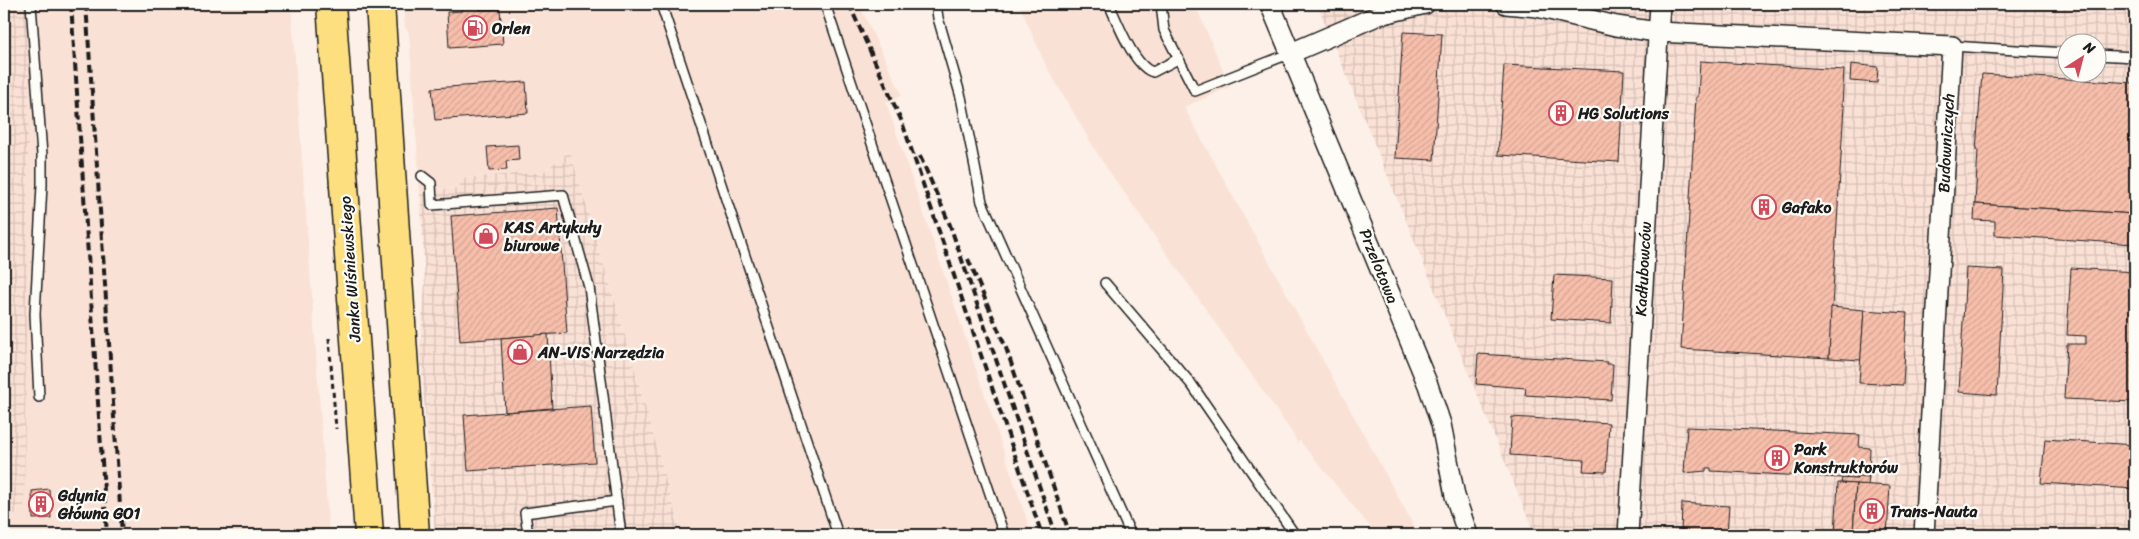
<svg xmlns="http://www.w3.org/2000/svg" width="2139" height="539" font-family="Sriracha,sans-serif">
<defs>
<pattern id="industrial-grid" width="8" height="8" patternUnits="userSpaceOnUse" patternTransform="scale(1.25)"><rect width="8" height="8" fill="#fae1d6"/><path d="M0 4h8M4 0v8" fill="none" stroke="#d6c0b7"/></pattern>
<pattern id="building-hatch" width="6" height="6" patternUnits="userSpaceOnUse" patternTransform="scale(1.25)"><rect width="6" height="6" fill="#f7bfab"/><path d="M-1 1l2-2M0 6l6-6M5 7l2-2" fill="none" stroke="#d3a493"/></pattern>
</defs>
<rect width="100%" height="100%" fill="#fcf0e8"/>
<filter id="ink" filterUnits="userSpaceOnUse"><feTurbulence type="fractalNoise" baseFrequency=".02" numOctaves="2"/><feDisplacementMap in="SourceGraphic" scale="10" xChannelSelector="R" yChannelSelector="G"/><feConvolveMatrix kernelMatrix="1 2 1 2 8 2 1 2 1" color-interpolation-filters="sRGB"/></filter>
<g filter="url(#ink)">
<g fill="#fae1d6">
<path d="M4,4H291L329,535H4Z"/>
<path d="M403,4H859L902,95L886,102L1032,535H682L626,339L570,151L543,172L459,178L460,188L420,191L409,33L405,27Z"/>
<path d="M1019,4H1195L1230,87L1184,107L1419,535H1377L1300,441L1297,443L1293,434L1102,161L1046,66Z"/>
</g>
<g fill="url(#industrial-grid)" fill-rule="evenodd">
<path d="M4,4H25L29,63L24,513L4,515Z"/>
<path d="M1317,4H2135V535H1535ZM2066,42H2096V72H2066Z"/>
<path d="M570,151L626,339L682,535H435L420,350L425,283L420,191L460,188L459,178L543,172Z"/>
</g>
<g fill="url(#building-hatch)" stroke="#1c1c1c">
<path d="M462,4H480V10L500,9L503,44L449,48L447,12L462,11Z"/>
<path d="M1403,32L1442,34L1434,160L1395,158Z"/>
<path d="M1700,61L1844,70L1842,106H1844L1829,358L1681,349L1696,97H1698Z"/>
<path d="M1851,64L1878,67L1877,83L1850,81Z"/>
<path d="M1504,65L1624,71L1619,162L1498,155Z"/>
<path d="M1982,74L2135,83V214L1975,204L1978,150H1976Z"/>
<path d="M526,82L528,113L435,120L432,88Z"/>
<path d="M518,145L519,160L506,161L507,170L489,171L487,147Z"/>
<path d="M1975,204L2135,214V244L1995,235V221L1974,220Z"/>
<path d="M558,208L567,333L460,341L451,216Z"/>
<path d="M1966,268L2004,270L1997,395L1959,392Z"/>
<path d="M2071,268L2135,272V402L2064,399L2067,344H2086V336L2067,335Z"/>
<path d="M1554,275L1613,278L1611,323L1551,319Z"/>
<path d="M1831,307L1864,310L1861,360L1829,358Z"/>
<path d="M1864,310L1907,313L1903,385L1859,383Z"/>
<path d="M548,334L552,408L505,412L501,338Z"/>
<path d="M1478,354L1607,362V364H1613L1611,400L1525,395L1526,388L1476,384Z"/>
<path d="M591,406L595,462L468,471L464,415Z"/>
<path d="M1512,417L1609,423L1606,472L1583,471L1584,460L1510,455Z"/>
<path d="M1687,427L1860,435L1859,447L1870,448L1869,477L1842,478L1711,471V468H1706V471L1684,473Z"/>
<path d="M2045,439L2135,445V489L2041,483Z"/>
<path d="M1857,476L1869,477L1868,485L1841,483L1842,478L1857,479Z"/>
<path d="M1838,483L1856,484L1853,535H1835Z"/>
<path d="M1856,484L1890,486L1887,535H1853Z"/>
<path d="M49,489L51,518L33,519L32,491Z"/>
<path d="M1682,503L1729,506L1727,535H1681Z"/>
<path d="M1953,530L1989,532L1988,535H1953Z"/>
</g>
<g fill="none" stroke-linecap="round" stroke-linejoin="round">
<defs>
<g id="lane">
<path d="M31,4L42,155V185L35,314L39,397"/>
<path d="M661,4L838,535"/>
<path d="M825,4L1004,535"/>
<path d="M936,4L938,18L961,97L982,202L1131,535"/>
<path d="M1109,4C1117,21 1134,67 1153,72L1178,59"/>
<path d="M1161,4L1164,30L1195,91L1291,53"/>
<path d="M1952,46L2066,53"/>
<path d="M2096,55L2135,57"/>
<path d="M422,176L431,183L432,205L563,195L589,287L621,535"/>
<path d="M1105,283L1192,385L1295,535"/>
<path d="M528,535L525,513L617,501"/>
</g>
<g id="street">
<path d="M1270,4L1428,385L1441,424L1455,496L1468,535"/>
<path d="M1506,4L1537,7L1616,26L1657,32L1952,46L1924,535"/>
<path d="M1291,53L1379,15L1425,4"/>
<path d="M1628,535L1660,4"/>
</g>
<g id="highway">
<path d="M331,4L369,535"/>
<path d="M380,4L415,535"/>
</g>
</defs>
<use href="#lane" stroke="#1c1c1c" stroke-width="12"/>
<use href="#street" stroke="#1c1c1c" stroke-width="22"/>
<use href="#highway" stroke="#1c1c1c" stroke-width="31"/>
<path stroke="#1c1c1c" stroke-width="3" stroke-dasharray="5 4" stroke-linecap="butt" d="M329,338L336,429"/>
<use href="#lane" stroke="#fdfcf7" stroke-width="9"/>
<use href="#street" stroke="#fdfcf7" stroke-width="19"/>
<use href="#highway" stroke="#fedf80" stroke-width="28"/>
<g stroke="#1c1c1c" stroke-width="4" stroke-dasharray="8 4" stroke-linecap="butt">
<path d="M71,4L107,535"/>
<path d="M86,4L122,535"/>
<path d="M849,4L902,122L1042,535"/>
<path d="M920,156L950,225L1056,535"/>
<path d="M968,259L1006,348L1070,535"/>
</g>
</g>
</g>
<defs>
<symbol id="fuel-ring" viewBox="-11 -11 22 22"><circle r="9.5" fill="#fdfcf7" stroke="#d1495b" stroke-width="1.5"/><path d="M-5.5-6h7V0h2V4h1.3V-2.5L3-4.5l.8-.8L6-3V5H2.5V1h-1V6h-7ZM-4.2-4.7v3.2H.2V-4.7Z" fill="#d1495b"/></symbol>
<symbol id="building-ring" viewBox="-11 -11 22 22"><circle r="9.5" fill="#fdfcf7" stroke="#d1495b" stroke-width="1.5"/><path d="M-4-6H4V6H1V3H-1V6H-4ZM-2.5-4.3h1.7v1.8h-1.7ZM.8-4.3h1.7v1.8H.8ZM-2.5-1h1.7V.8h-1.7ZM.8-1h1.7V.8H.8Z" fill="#d1495b"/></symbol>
<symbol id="shop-ring" viewBox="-11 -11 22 22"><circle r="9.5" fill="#fdfcf7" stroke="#d1495b" stroke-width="1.5"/><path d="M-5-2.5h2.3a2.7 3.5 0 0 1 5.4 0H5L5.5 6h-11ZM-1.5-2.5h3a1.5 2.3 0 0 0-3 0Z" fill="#d1495b"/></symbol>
</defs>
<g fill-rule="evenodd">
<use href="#fuel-ring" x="461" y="14" width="28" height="28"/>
<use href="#building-ring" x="1547" y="99" width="28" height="28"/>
<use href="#building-ring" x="1750" y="193" width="28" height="28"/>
<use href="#shop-ring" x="472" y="222" width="28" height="28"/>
<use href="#shop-ring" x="506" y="338" width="28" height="28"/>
<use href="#building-ring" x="1763" y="444" width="28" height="28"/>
<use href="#building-ring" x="27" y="490" width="28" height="28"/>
<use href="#building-ring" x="1858" y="497" width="28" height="28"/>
</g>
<g text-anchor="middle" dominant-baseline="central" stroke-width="4.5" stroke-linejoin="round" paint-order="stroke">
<g font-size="16" font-weight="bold" fill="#1c1c1c" stroke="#fdfcf7" text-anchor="start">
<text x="492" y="28">Orlen</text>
<text x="1578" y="113">HG Solutions</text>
<text x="1782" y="207">Gafako</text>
<text x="504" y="227">KAS Artykuły<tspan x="504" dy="18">biurowe</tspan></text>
<text x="538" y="352">AN-VIS Narzędzia</text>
<text x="1794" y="449">Park<tspan x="1794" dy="18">Konstruktorów</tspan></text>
<text x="58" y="495">Gdynia<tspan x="58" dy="18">Główna GO1</tspan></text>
<text x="1890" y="511">Trans-Nauta</text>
</g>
<g font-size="16" fill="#1c1c1c" stroke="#fdfcf7">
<text transform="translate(1946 143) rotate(-87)">Budowniczych</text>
<text transform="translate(1379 266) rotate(68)">Przelotowa</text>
<text transform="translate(350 269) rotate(-94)">Janka Wiśniewskiego</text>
<text transform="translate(1643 269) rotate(-87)">Kadłubowców</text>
</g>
</g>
<rect width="2139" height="539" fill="none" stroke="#fdfcf7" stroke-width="20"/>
<rect x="10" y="10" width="2119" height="519" fill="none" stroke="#1c1c1c" stroke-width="2" filter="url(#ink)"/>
<g transform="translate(2082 58) rotate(36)"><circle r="24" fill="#fdfcf7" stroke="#a3a29f"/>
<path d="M0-4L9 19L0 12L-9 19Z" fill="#d1495b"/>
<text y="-8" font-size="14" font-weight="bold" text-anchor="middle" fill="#1c1c1c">N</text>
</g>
</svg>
